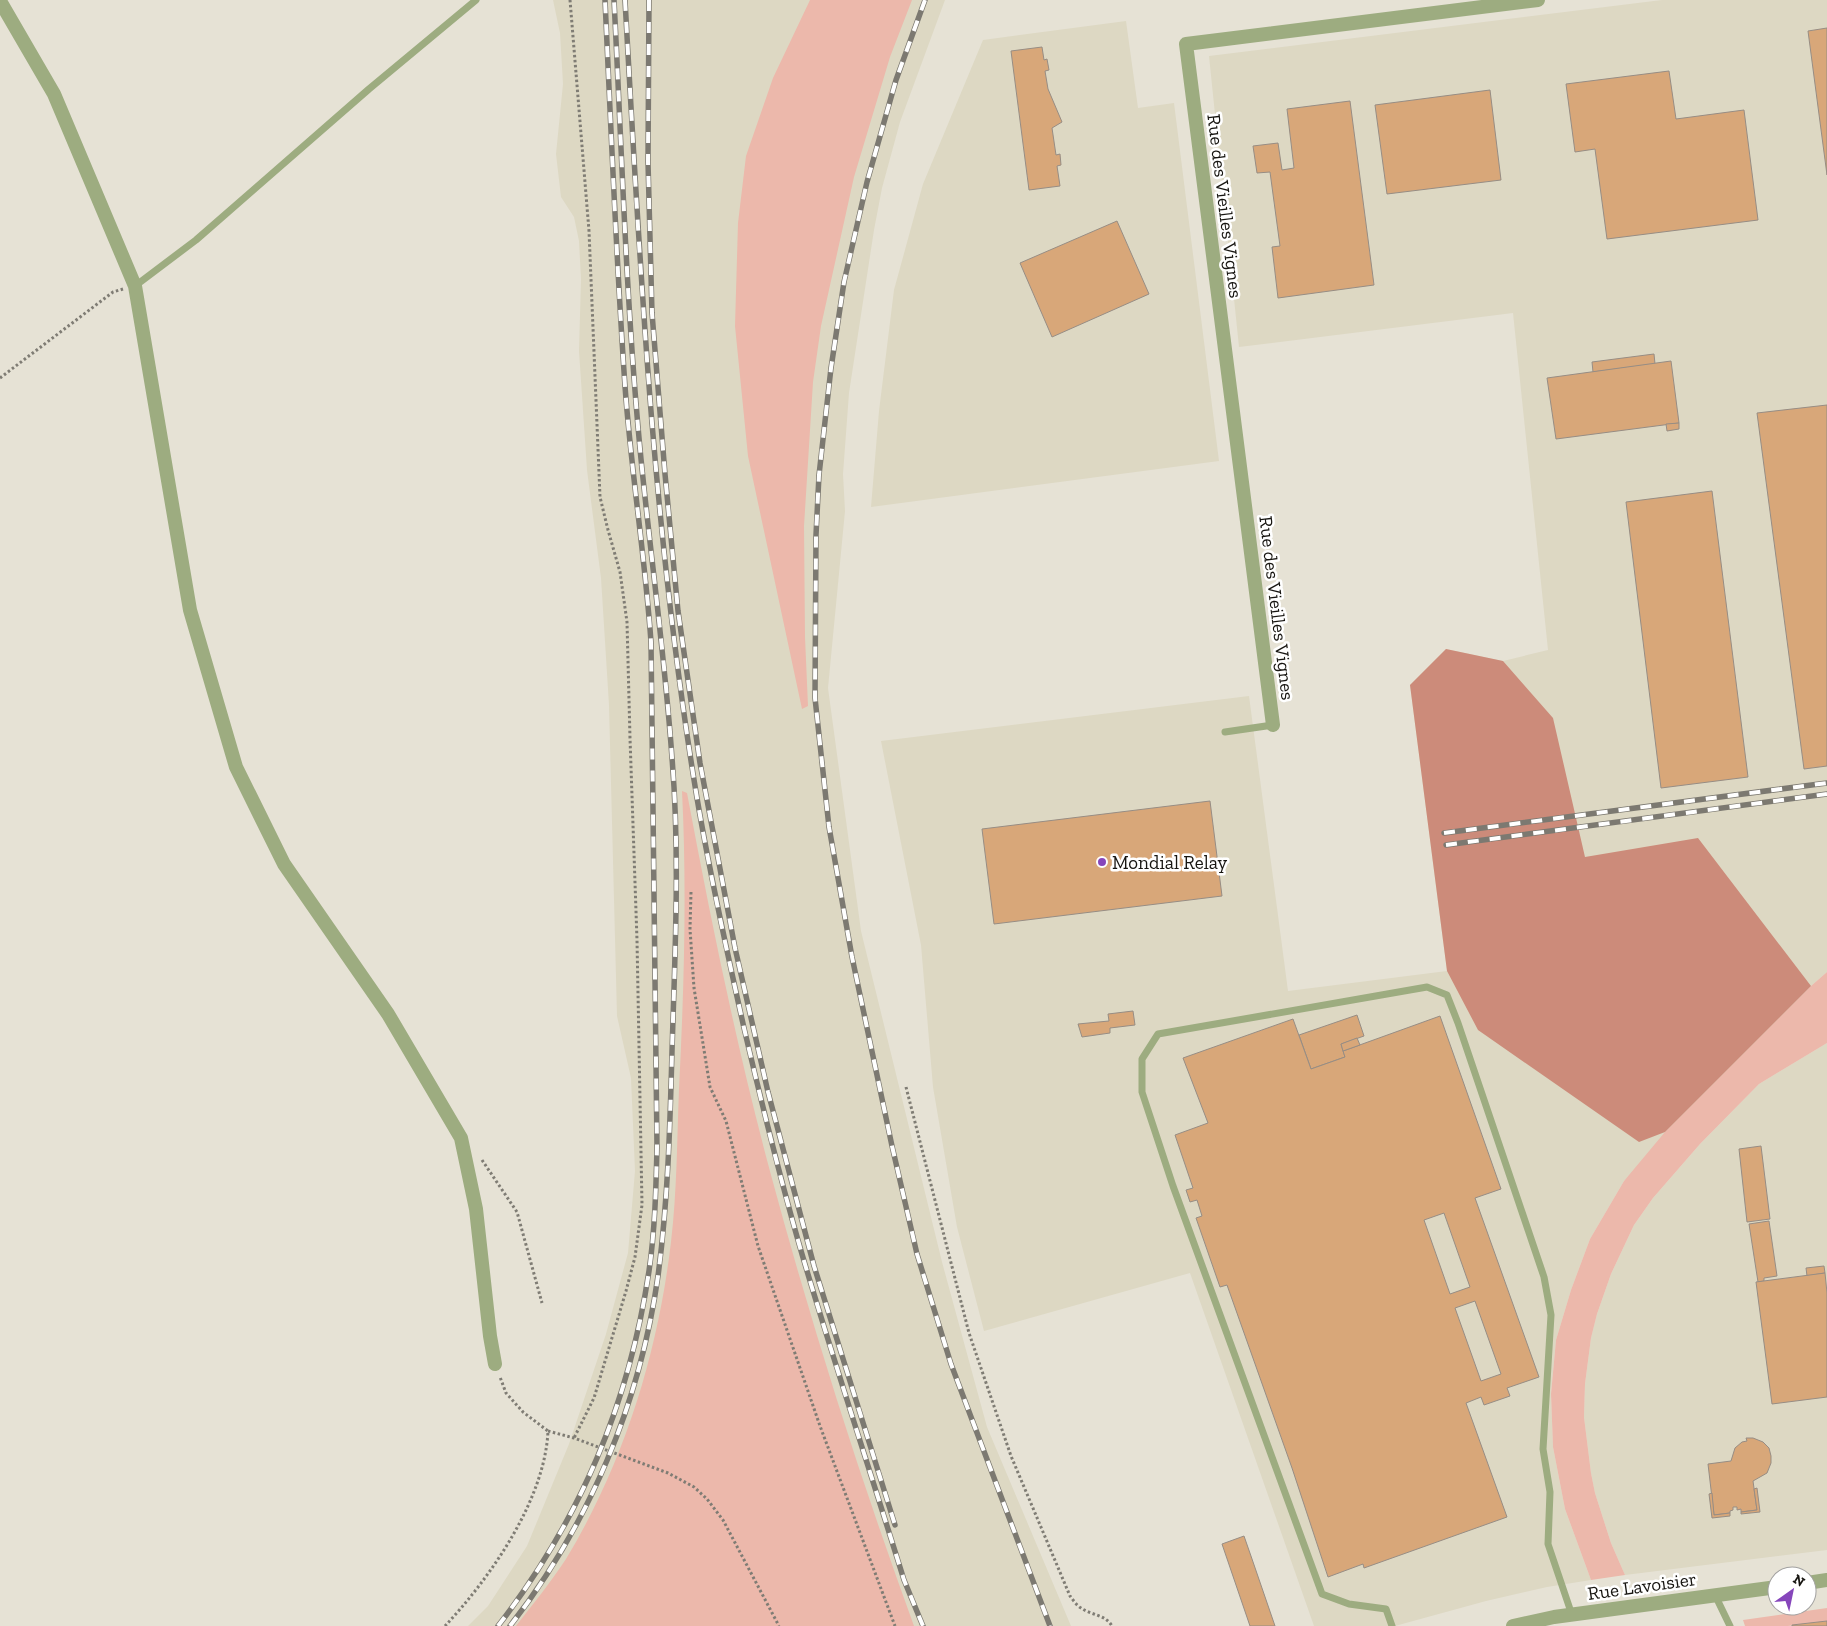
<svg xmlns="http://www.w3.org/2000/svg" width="1827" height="1626" font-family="'Zilla Slab',serif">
<rect width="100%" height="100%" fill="#e6e2d5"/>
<g fill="#ddd8c3">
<path d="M553,0H945L900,122L882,188L874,230L849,393L843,474L845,511L828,688L861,931L942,1262L987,1427L1071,1626H468L488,1606L527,1546L569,1444L606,1334L628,1253L635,1171L631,1078L617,1016L609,705L601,578L587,470L579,351L581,279L579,241L574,217L561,197L556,154L563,84L560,33Z"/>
<path d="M1662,0H1827V972L1811,986L1624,1181L1590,1239L1571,1290L1556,1340L1551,1394L1553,1447L1565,1509L1591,1580L1547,1587L1486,1601L1395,1626H1314L1190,1273L984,1331L957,1227L933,1087L921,945L881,741L1249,696L1288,991L1447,971L1410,685L1446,649L1503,661L1548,650L1513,313L1239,347L1209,56Z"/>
<path d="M1126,21L1138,108L1174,103L1219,461L871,507L879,411L894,290L923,184L983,40Z"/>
<path d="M1827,1043V1550L1625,1575L1611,1543L1595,1493L1591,1473L1584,1417L1585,1384L1591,1338L1597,1314L1611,1274L1634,1225L1653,1198L1700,1144L1759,1084Z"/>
</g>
<g fill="#ecb8ab">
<path d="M810,0H912L890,57L854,177L821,326L813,382L804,526L805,637L808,706L802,709L748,456L735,326L738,223L746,156L773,78Z"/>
<path d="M682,791L687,793C711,921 737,1049 771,1175C812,1327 860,1478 914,1626H516C533,1604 551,1582 566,1559C624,1463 658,1353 671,1242C677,1191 677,1139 679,1089C684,990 687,890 682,791Z"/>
<path d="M1827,972V1043L1759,1084L1700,1144L1653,1198L1634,1225L1611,1274L1597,1314L1591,1338L1585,1384L1584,1417L1591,1473L1595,1493L1611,1543L1625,1575L1591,1580L1565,1509L1553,1447L1551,1394L1556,1340L1571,1290L1590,1239L1624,1181L1665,1132L1811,986Z"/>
<path d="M1827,1608V1621L1788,1626H1745L1743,1620Z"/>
</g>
<path fill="#cc8b7a" d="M1446,649L1503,661L1553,718L1585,857L1698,838L1811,986L1665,1132L1639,1142L1478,1030L1447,971L1410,685Z"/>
<g fill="#d8a779" stroke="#978d84" fill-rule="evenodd">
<path d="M1827,28V175L1808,31Z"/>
<path d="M1042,47L1044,60L1047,59L1049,70L1045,71L1048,89L1062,122L1052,128L1056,155L1060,154L1061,165L1057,166L1060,186L1029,190L1011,51Z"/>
<path d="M1669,71L1676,119L1744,110L1758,220L1607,239L1595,149L1575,152L1566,84Z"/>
<path d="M1490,90L1501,180L1387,194L1375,105Z"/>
<path d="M1350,101L1374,285L1278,298L1272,247L1280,246L1270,172L1257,173L1253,146L1278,143L1282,170L1294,168L1287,109Z"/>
<path d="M1117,221L1149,294L1052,337L1020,263Z"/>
<path d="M1654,354L1655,364L1593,372L1592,362Z"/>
<path d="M1671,361L1679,423L1556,439L1547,378Z"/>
<path d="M1827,405V766L1804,769L1757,413Z"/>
<path d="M1679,423V429L1667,431L1666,424Z"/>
<path d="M1712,491L1748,777L1661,788L1626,502Z"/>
<path d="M1210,801L1222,896L994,924L982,829Z"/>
<path d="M1133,1011L1135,1025L1110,1028V1033L1082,1037L1078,1024L1109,1021L1108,1014Z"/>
<path d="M1357,1015L1364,1036L1341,1044L1345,1057L1311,1069L1299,1035Z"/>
<path d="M1440,1016L1501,1189L1475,1198L1539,1377L1507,1388L1510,1396L1484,1405L1481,1397L1466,1403L1507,1517L1364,1568L1363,1564L1328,1577L1292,1468L1227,1285L1220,1287L1196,1218L1202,1216L1197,1200L1190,1202L1186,1190L1193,1188L1175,1135L1208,1123L1183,1058L1293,1019L1311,1069L1345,1057L1343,1051ZM1444,1213L1470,1287L1450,1294L1424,1220ZM1475,1301L1501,1374L1481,1381L1455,1308Z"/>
<path d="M1357,1038L1360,1045L1343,1051L1341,1044Z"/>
<path d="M1761,1146L1770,1219L1747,1222L1739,1149Z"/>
<path d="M1769,1221L1777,1276L1764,1278V1281L1758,1282L1749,1224Z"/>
<path d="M1824,1266L1825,1273L1807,1276L1806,1268Z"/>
<path d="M1825,1273L1827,1293V1397L1772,1404L1756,1282Z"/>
<path d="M1746,1438H1753L1763,1442L1769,1448L1771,1456V1463L1767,1473L1753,1481L1757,1510L1741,1512V1509L1737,1510V1507H1733V1510L1730,1511V1513L1714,1515L1708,1464L1731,1461L1735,1448L1742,1442L1747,1441Z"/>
<path d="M1757,1488L1760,1512L1741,1514V1512L1757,1510L1754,1489Z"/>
<path d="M1712,1493L1714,1515L1730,1513V1516L1712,1518L1709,1494Z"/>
<path d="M1244,1536L1252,1559L1275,1626H1250L1222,1544Z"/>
<path d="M1827,1621V1626H1792V1625Z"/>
</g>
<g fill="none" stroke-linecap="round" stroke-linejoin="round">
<g stroke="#7f7c74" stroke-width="3" stroke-dasharray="2.5 2.5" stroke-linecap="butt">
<path d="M570,0L589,231L600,497L608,530L620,572L627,622L630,738L637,940L642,1205L635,1257L626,1291L594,1398L574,1438"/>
<path d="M0,378L113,292L123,289"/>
<path d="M691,892L690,929L694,988L710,1087L726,1121L758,1246L820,1426L895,1626"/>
<path d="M906,1087L969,1333L1011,1456L1070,1596C1073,1600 1077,1606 1081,1608C1091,1615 1106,1615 1112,1626"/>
<path d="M482,1160L517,1212L542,1303"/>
<path d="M548,1431L574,1438L668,1473L694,1487L707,1499L723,1520L779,1626"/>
<path d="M445,1626C491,1577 545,1499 548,1431L523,1412L506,1393L500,1377"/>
</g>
<g stroke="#9dac80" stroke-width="7">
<path d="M135,286L196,240L369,89L476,0"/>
<path d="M1225,732L1273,725"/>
<path d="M1715,1595L1730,1626"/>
<path d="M1392,1626L1386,1609L1349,1604L1322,1594L1173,1186L1142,1092V1059L1158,1034L1427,987L1447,995L1458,1023L1544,1277L1551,1315L1543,1449L1550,1492L1548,1544L1572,1615"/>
</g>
<g stroke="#9dac80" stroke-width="14">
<path d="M0,1L54,94L135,286L190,610L236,767L284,864L388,1014L461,1138L476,1209L490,1336L495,1364"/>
<path d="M1273,725L1186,44L1538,0"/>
<path d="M1807,1583L1827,1580"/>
<path d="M1513,1626L1554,1617L1777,1587"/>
</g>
<defs>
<g id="rail">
<path d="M625,0C640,267 653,534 697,798C710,875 727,952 744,1028C763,1109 783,1191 807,1271C838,1374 872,1477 904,1580L923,1626"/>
<path d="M649,0L648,162L652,313L665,474L678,611L700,763L735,948L768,1092L814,1266L895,1525"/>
<path d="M925,0L896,80L867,182L844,282L831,368L819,475L816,535L815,698L829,827L852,957L892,1146L917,1254L951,1364L1050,1626"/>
<path d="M1444,833L1827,783"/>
<path d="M1446,845L1827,794"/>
<path d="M498,1626C580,1520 629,1404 649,1271C655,1230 656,1188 657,1147L651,642C645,556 631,471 625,386C616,257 611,128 605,0"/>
<path d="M510,1626C589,1525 640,1403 658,1276C668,1201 670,1126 672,1051C675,953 680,855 672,758C665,658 651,559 641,459C626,306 622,153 614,0"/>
</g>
</defs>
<use href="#rail" stroke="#7c7971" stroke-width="5.5"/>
<use href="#rail" stroke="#fff" stroke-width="4" stroke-dasharray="11" stroke-linecap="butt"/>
</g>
<circle fill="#8646bb" stroke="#fff" stroke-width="2" cx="1102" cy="862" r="5"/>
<g text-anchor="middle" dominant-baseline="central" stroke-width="5" stroke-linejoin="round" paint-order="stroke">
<g font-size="19" fill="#171511" stroke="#fff">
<text transform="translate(1225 206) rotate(83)">Rue des Vieilles Vignes</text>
<text transform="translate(1277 608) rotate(83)">Rue des Vieilles Vignes</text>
<text transform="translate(1642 1586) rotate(-8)">Rue Lavoisier</text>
</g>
<g font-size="19" fill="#171511" stroke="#fff" text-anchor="start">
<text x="1112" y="862">Mondial Relay</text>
</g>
</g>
<g transform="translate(1792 1591) rotate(33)"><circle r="24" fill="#ffffff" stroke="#a2a1a0"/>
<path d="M0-4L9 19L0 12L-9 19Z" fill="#8646bb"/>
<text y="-8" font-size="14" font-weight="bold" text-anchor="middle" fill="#171511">N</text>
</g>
</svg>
